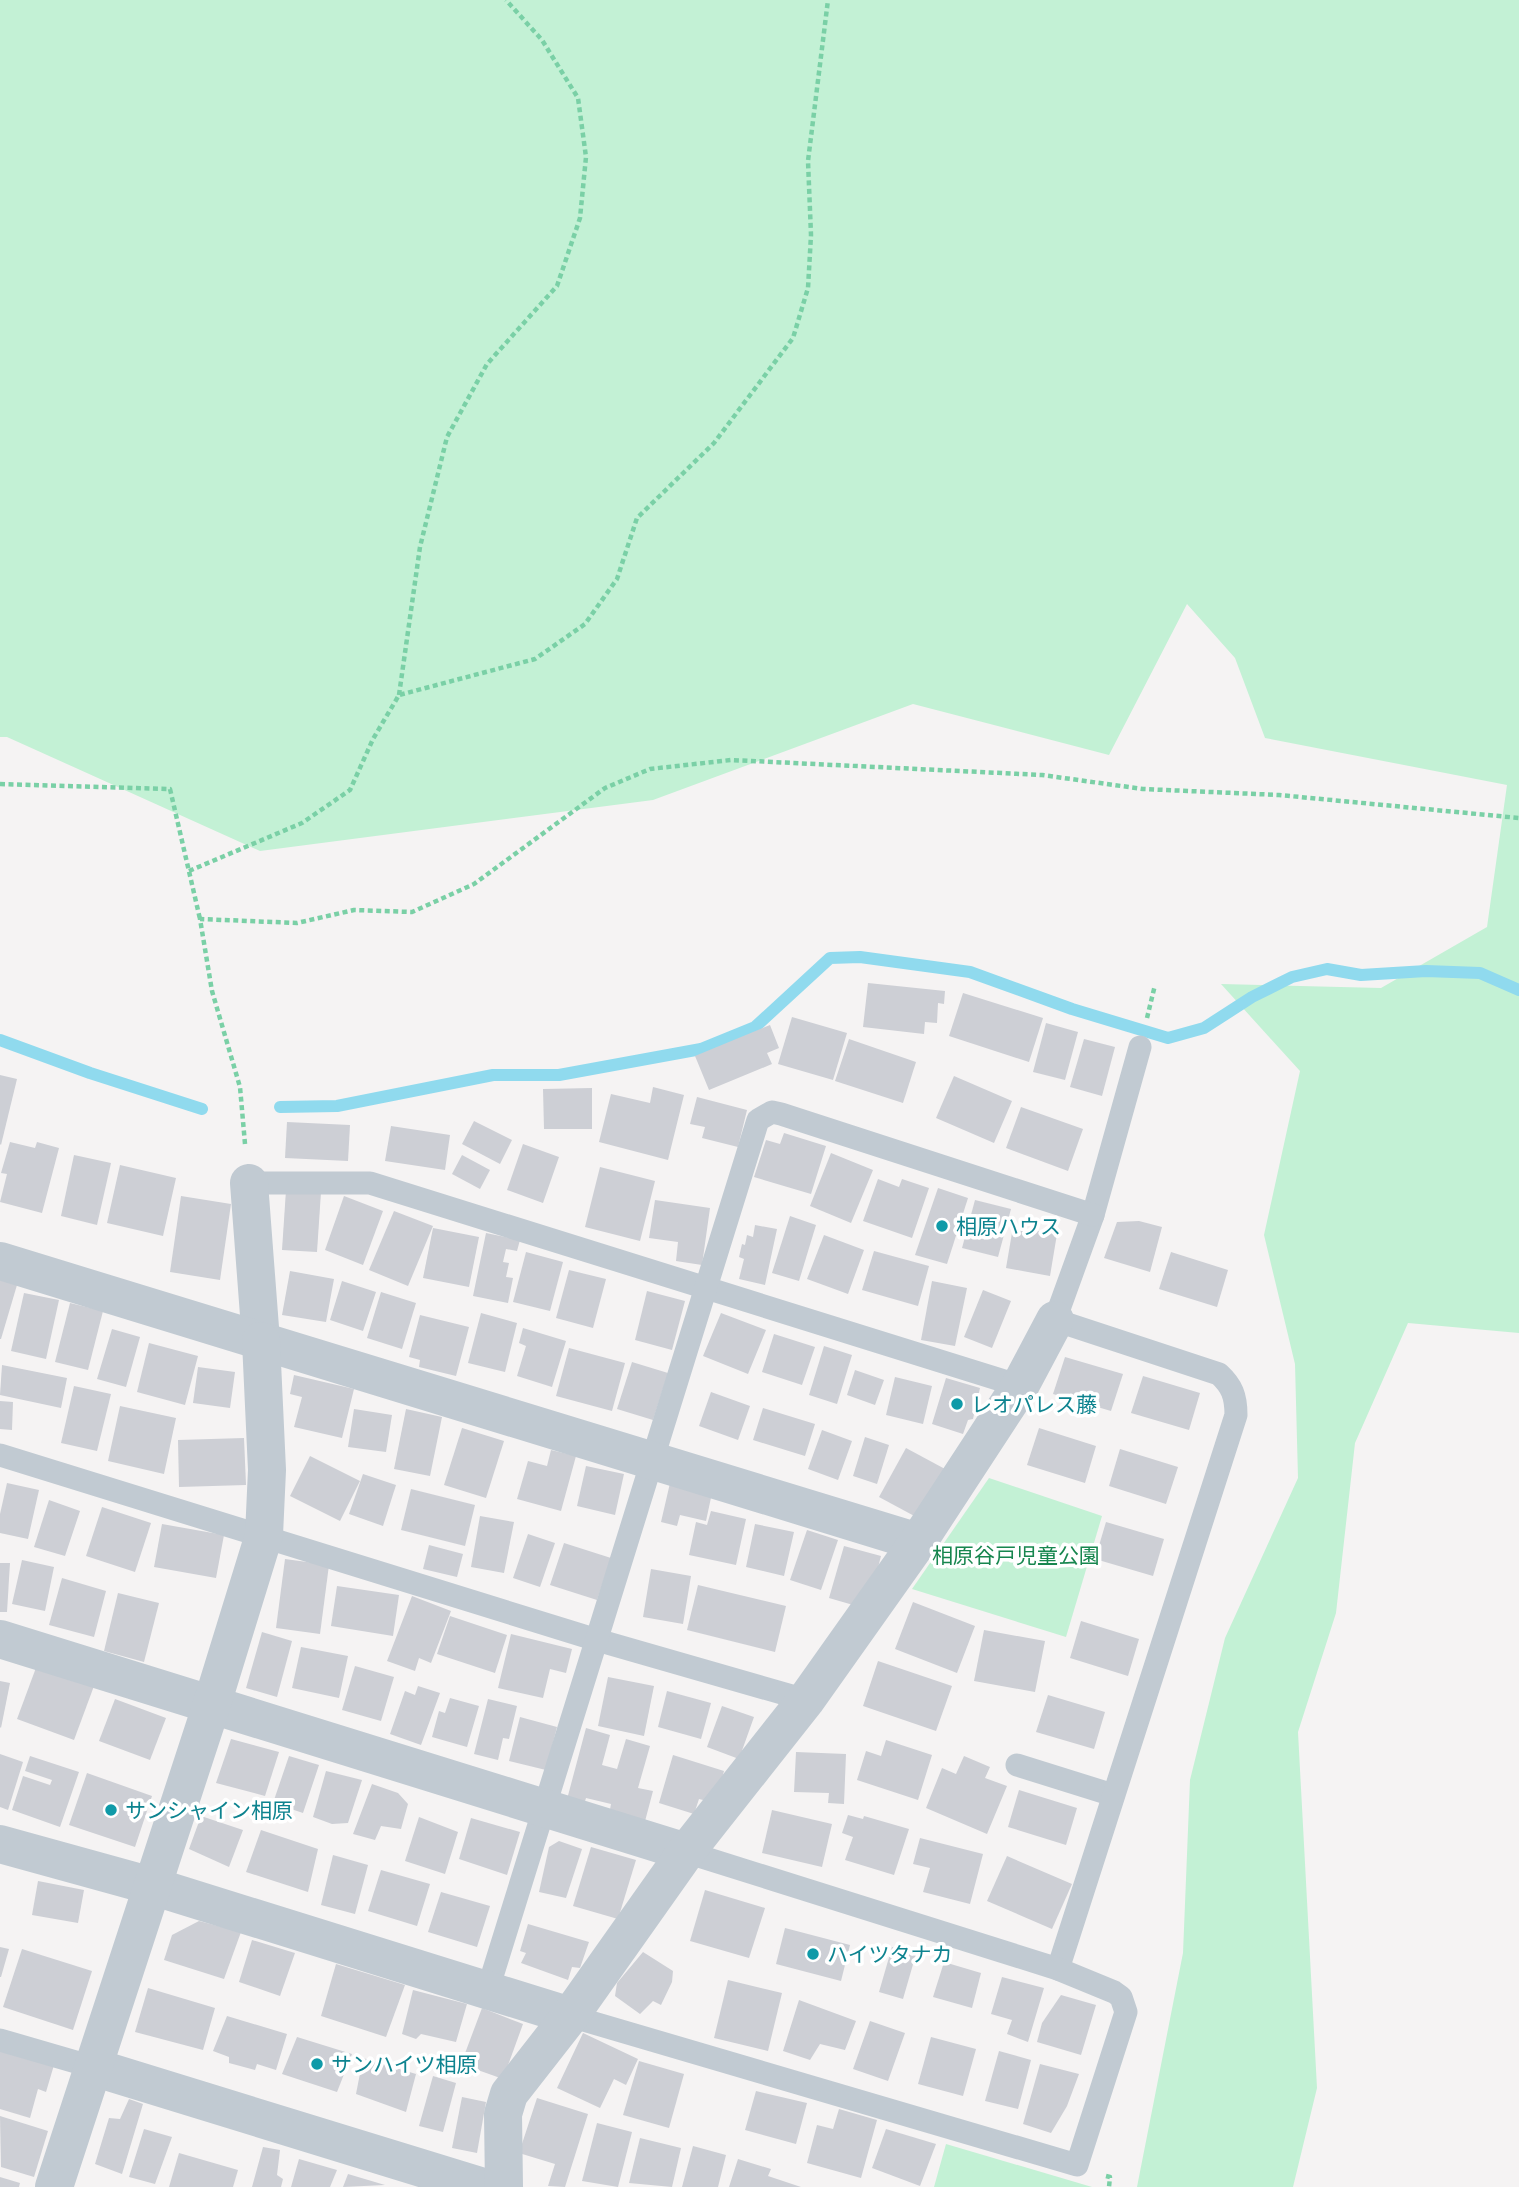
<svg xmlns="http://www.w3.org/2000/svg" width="1519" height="2187" font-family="'Open Sans','Noto Sans JP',sans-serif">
<rect width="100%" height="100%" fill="#f5f3f3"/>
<g fill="#c3f1d5">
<path d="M0,0H1519V1333L1408,1323L1355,1443L1336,1613L1298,1732L1317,2088L1293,2187H1137L1183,1953L1190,1780L1225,1638L1298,1478L1295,1364L1264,1235L1300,1071L1221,984L1381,988L1487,927L1507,785L1265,738L1235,658L1187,604L1109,755L913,704L653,800L260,851L7,737H0Z"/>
<path d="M989,1478L1102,1516L1066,1637L912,1589Z"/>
<path d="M946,2144L1092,2187H934Z"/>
</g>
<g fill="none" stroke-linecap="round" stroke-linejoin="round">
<g stroke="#90daee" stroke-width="12">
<path d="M0,1040L90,1073L202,1109"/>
<path d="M280,1107L337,1106L493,1075H559L701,1049L755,1027L830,958L860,957L970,972L1072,1009L1168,1038L1204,1028L1252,997L1292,977L1327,969L1361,975L1426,971L1480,973L1519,990"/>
</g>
</g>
<g fill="#cdcfd5">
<path d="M868,983L945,991L944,1004L938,1003L937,1023L925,1022L924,1034L863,1027Z"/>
<path d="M963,993L1043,1018L1029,1062L949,1036Z"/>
<path d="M792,1017L847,1033L833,1080L778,1064Z"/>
<path d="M1046,1023L1078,1032L1065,1080L1033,1072Z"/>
<path d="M770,1025L779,1048L767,1053L772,1064L709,1090L695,1056Z"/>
<path d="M849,1039L916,1062L903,1103L835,1081Z"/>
<path d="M1084,1039L1115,1047L1102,1096L1070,1087Z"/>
<path d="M0,1075L17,1079L1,1145L0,1144Z"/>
<path d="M954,1076L1012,1101L994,1143L936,1118Z"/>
<path d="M653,1087L684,1095L668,1160L599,1142L611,1094L650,1103Z"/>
<path d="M592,1088V1129H544L543,1089Z"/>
<path d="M697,1097L747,1110L738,1147L702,1138L705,1127L690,1124Z"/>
<path d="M1021,1107L1083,1129L1068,1171L1006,1148Z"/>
<path d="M474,1121L512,1140L500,1164L462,1144Z"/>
<path d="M287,1122L350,1125L348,1161L285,1158Z"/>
<path d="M391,1126L450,1135L445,1170L385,1161Z"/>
<path d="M784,1133L826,1146L811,1194L754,1177L766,1140L780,1144Z"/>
<path d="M10,1142L35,1148L37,1142L59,1148L42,1213L0,1202L7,1174L1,1173Z"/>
<path d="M523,1144L559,1157L543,1203L507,1190Z"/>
<path d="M831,1153L873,1170L851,1223L810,1206Z"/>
<path d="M74,1155L111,1163L97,1225L61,1216Z"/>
<path d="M462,1155L490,1170L480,1189L452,1174Z"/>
<path d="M120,1165L176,1178L163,1236L107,1223Z"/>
<path d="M600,1167L655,1181L640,1241L585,1227Z"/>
<path d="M878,1179L899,1187L902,1179L929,1188L912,1238L863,1221Z"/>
<path d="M938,1188L968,1198L947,1264L915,1255Z"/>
<path d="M286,1190L321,1192L317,1252L282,1250Z"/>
<path d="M181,1196L231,1204L220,1280L170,1272Z"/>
<path d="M344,1196L383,1211L363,1265L325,1250Z"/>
<path d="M655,1200L710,1208L702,1265L676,1261L678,1242L649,1238Z"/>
<path d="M975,1200L1011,1209L998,1257L962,1248Z"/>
<path d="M394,1211L433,1226L408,1286L369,1270Z"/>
<path d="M790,1216L816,1225L799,1281L772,1273Z"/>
<path d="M1139,1221L1162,1227L1150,1272L1104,1258L1117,1222Z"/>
<path d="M755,1225L777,1229L765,1285L739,1279L744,1259L739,1257L742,1244L745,1245L747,1235L753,1237Z"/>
<path d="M1013,1227L1057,1234L1050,1276L1006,1268Z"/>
<path d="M433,1228L479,1237L469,1287L423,1278Z"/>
<path d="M486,1233L520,1240L517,1251L506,1249L503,1262L509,1263L506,1277L513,1278L508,1303L473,1296Z"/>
<path d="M824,1235L864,1250L848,1294L807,1279Z"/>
<path d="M874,1251L929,1266L918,1306L862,1290Z"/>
<path d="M526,1252L563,1262L550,1311L513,1302Z"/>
<path d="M1171,1252L1228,1270L1217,1307L1159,1289Z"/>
<path d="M569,1270L606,1279L593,1328L556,1318Z"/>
<path d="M290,1271L334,1279L326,1322L282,1315Z"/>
<path d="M0,1280L17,1285L1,1339H0Z"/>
<path d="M342,1281L376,1292L363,1331L330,1320Z"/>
<path d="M932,1281L967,1288L955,1346L921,1340Z"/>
<path d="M983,1290L1011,1301L992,1348L964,1337Z"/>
<path d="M647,1291L685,1301L672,1350L635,1340Z"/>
<path d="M381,1292L416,1303L402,1349L367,1338Z"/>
<path d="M24,1293L59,1300L46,1359L11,1351Z"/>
<path d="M70,1303L103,1311L88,1370L55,1362Z"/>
<path d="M481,1313L517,1323L505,1372L468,1363Z"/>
<path d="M721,1313L766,1330L748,1374L703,1356Z"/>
<path d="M420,1315L469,1327L456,1376L419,1367L420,1360L409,1357Z"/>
<path d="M523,1328L566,1341L552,1387L517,1376L526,1346L519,1343Z"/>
<path d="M112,1329L140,1337L126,1387L97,1379Z"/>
<path d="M774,1334L815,1347L802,1385L762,1372Z"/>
<path d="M149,1343L198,1356L185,1405L137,1392Z"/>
<path d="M824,1346L852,1355L837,1404L809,1395Z"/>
<path d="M569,1348L625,1363L612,1411L556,1396Z"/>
<path d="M1065,1357L1123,1374L1111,1411L1053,1394Z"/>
<path d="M632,1362L668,1373L653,1420L617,1409Z"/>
<path d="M2,1365L67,1378L61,1408L0,1395Z"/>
<path d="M198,1367L235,1372L230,1408L193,1403Z"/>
<path d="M855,1370L884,1380L875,1405L847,1395Z"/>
<path d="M294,1375L354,1389L342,1438L294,1427L302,1397L290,1394Z"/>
<path d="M1143,1376L1200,1393L1189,1430L1131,1413Z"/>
<path d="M895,1377L932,1386L923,1424L886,1415Z"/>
<path d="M946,1378L980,1388L973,1419L968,1420L963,1434L932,1424Z"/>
<path d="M74,1386L111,1394L97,1451L61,1443Z"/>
<path d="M711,1392L750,1406L738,1440L699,1426Z"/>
<path d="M0,1401L13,1402L12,1430L0,1429Z"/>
<path d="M120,1406L176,1418L164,1474L108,1461Z"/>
<path d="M763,1408L815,1424L805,1456L753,1440Z"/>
<path d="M354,1409L392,1415L386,1452L348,1447Z"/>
<path d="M406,1409L442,1417L430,1476L394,1469Z"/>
<path d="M462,1428L504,1441L486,1498L444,1485Z"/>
<path d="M1039,1428L1096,1446L1085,1483L1027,1465Z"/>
<path d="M822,1430L852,1441L838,1480L808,1469Z"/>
<path d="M865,1437L889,1445L877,1484L853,1476Z"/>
<path d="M244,1438L246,1485L179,1487L178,1440Z"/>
<path d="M906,1448L945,1469L918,1518L879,1497Z"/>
<path d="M1120,1449L1178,1467L1166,1504L1109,1486Z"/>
<path d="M551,1450L576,1456L561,1511L517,1499L528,1461L547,1466Z"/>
<path d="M310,1456L360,1481L340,1521L290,1496Z"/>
<path d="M586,1466L624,1474L615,1515L577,1506Z"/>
<path d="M363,1474L396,1485L383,1526L349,1514Z"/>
<path d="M7,1483L39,1490L28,1539L0,1533V1514Z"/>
<path d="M670,1483L712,1493L706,1521L680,1515L677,1526L661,1522Z"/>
<path d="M411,1489L475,1505L465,1546L401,1530Z"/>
<path d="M49,1500L80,1511L65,1556L34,1547Z"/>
<path d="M102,1507L151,1523L135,1572L86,1556Z"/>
<path d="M711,1511L746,1519L736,1565L689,1555L696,1522L707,1525Z"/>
<path d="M480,1516L514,1522L504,1573L471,1567Z"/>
<path d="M1106,1522L1164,1539L1153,1576L1095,1559Z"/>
<path d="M162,1524L224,1535L216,1578L154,1567Z"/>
<path d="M755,1524L794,1532L784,1576L746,1567Z"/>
<path d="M807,1530L838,1540L821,1590L790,1580Z"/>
<path d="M528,1534L555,1543L540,1587L513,1578Z"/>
<path d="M564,1543L611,1558L597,1600L550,1585Z"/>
<path d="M429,1545L463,1554L457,1577L423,1569Z"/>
<path d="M844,1546L881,1556L874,1583L860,1607L829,1598Z"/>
<path d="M285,1559L329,1565L320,1634L276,1628Z"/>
<path d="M22,1560L54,1567L45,1611L12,1604Z"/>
<path d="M0,1563H10L7,1612H0Z"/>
<path d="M651,1569L691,1576L683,1624L643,1617Z"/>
<path d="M62,1578L106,1591L94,1637L49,1625Z"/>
<path d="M698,1585L786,1606L775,1652L687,1630Z"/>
<path d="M337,1586L399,1595L393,1636L331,1626Z"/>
<path d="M118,1593L159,1603L144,1662L104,1651Z"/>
<path d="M412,1596L451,1611L431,1663L419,1658L415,1671L387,1661Z"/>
<path d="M913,1602L975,1626L957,1673L895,1649Z"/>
<path d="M450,1616L507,1635L495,1673L437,1654Z"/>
<path d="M1081,1621L1139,1639L1128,1676L1070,1658Z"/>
<path d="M984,1630L1045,1641L1035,1692L974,1681Z"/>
<path d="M262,1632L292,1641L277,1697L246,1688Z"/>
<path d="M511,1634L572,1649L566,1673L550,1669L543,1698L498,1688Z"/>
<path d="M301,1647L348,1656L339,1698L292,1688Z"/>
<path d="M878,1661L952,1686L936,1731L863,1706Z"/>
<path d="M37,1665L94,1686L74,1740L17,1719Z"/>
<path d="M355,1666L394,1677L381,1721L342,1710Z"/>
<path d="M608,1677L654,1686L644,1736L598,1726Z"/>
<path d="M0,1681L10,1683L1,1728L0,1727Z"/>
<path d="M418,1686L440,1693L421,1745L390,1734L405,1691L415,1695Z"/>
<path d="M667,1691L711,1703L701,1739L658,1727Z"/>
<path d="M1048,1695L1105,1712L1094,1749L1036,1732Z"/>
<path d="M450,1698L479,1706L467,1747L432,1737L439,1711L445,1713Z"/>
<path d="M115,1699L166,1718L150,1760L99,1741Z"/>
<path d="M488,1699L517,1706L509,1739L503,1738L498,1760L474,1754Z"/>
<path d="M722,1706L754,1717L739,1759L707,1747Z"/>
<path d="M520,1717L557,1727L546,1770L509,1761Z"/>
<path d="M586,1728L610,1735L602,1765L617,1769L626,1739L650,1746L638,1788L653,1791L644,1825L609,1815L611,1804L586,1798L583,1808L566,1803Z"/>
<path d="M231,1739L279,1752L265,1796L216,1783Z"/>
<path d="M886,1740L932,1755L918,1800L857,1780L866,1751L881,1756Z"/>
<path d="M796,1752L846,1754L844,1804L828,1803L829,1793L794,1792Z"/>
<path d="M0,1754L23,1762L8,1810L0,1807Z"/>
<path d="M673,1755L724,1771L715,1803L699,1799L694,1814L659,1803Z"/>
<path d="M30,1756L79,1772L60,1827L12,1810L23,1776L50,1785L52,1780L25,1771Z"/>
<path d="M289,1756L319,1765L303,1813L273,1803Z"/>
<path d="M964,1756L990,1767L985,1778L1007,1786L987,1834L926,1808L942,1768L956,1774Z"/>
<path d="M326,1771L362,1780L348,1823L332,1824L313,1817Z"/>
<path d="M87,1773L152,1796L135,1847L69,1825Z"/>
<path d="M372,1784L398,1793L408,1804L401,1829L381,1826L375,1840L353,1834Z"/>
<path d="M1019,1790L1077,1808L1066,1845L1008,1827Z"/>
<path d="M772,1810L832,1824L822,1867L762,1853Z"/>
<path d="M848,1815L863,1819L864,1816L909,1829L894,1875L845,1860L853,1837L842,1833Z"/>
<path d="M201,1816L243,1830L229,1867L189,1849Z"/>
<path d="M419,1817L458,1832L445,1874L405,1861Z"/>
<path d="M471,1818L520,1832L507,1875L459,1859Z"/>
<path d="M261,1830L318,1849L308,1892L246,1872Z"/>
<path d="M920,1838L983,1854L970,1904L923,1892L930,1868L913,1864Z"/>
<path d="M559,1841L582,1849L566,1898L539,1892L549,1847Z"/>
<path d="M591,1847L636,1860L618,1919L573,1906Z"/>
<path d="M333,1855L368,1865L355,1914L321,1905Z"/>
<path d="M1007,1856L1072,1884L1052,1929L987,1901Z"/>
<path d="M381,1870L430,1884L417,1926L368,1911Z"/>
<path d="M38,1881L84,1890L78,1923L32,1915Z"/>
<path d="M705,1890L765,1908L749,1958L690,1941Z"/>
<path d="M441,1892L490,1906L477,1947L428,1932Z"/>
<path d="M199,1921L241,1932L224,1979L164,1960L172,1935Z"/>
<path d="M528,1924L589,1942L580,1968L572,1967L568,1980L521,1963L526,1953L520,1951Z"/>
<path d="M785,1928L850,1945L841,1981L776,1964Z"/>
<path d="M252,1940L295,1953L280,1996L239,1982Z"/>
<path d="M0,1947L9,1949L1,1977H0Z"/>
<path d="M892,1947L916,1954L903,1999L879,1992Z"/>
<path d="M22,1949L92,1971L73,2030L3,2007Z"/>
<path d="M643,1952L673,1971L672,1982L661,2005L653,2001L640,2014L615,1996L617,1983Z"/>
<path d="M944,1962L981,1973L972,2008L933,1997Z"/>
<path d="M336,1964L405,1985L386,2037L321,2016Z"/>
<path d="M1002,1977L1044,1988L1028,2042L1007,2034L1012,2020L991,2014Z"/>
<path d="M728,1980L782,1993L768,2051L714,2038Z"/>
<path d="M148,1988L215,2008L203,2050L135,2032Z"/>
<path d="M413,1990L467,2004L456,2042L421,2034L416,2039L402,2034Z"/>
<path d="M1061,1995L1096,2005L1081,2055L1037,2042L1042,2023Z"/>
<path d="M799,2000L856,2021L845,2050L820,2044L810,2060L783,2051Z"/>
<path d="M482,2008L523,2024L503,2079L461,2064Z"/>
<path d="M227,2016L287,2034L276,2070L257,2064L255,2070L229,2063V2057L213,2051Z"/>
<path d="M870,2021L905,2033L888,2081L853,2069Z"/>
<path d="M583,2033L638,2059L626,2085L614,2079L600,2108L557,2088Z"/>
<path d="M297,2037L352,2054L337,2092L282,2074Z"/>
<path d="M931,2037L976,2049L963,2096L918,2084Z"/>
<path d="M0,2049L54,2065L46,2092L38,2089L30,2118L0,2109Z"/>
<path d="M999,2051L1031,2060L1018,2109L985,2101Z"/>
<path d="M363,2058L416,2074L406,2112L356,2094Z"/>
<path d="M639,2061L684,2074L669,2128L623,2115Z"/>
<path d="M1040,2064L1079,2074L1067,2106L1051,2133L1023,2124Z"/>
<path d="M433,2076L456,2083L443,2132L419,2126Z"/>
<path d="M756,2091L807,2103L796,2144L745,2130Z"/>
<path d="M462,2097L486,2102L477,2153L452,2148Z"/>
<path d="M537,2098L588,2114L565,2187L548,2186L555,2164L519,2153Z"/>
<path d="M129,2099L143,2104L122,2174L95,2164L109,2118L120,2119Z"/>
<path d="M839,2109L877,2120L861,2178L807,2163L817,2125L833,2129Z"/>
<path d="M0,2116L48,2131L34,2177L1,2167Z"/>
<path d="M597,2123L632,2132L618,2187L582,2181Z"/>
<path d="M144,2129L172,2137L155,2184L129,2177Z"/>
<path d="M886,2129L936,2144L920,2186L872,2168Z"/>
<path d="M640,2138L681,2148L672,2187L629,2183Z"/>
<path d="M693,2146L726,2155L718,2187H682Z"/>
<path d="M263,2147L280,2150L277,2175L283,2179L281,2187H252Z"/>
<path d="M179,2153L238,2170L233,2187H169Z"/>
<path d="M299,2159L337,2170L330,2187H291Z"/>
<path d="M738,2159L771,2169L768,2176L801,2187H729Z"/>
<path d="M348,2174L385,2185L343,2187Z"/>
<path d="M0,2177L20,2183L19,2187H0Z"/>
</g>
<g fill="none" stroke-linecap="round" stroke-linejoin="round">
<g stroke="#7ad0a6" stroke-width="4.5" stroke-dasharray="5 3.5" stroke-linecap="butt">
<path d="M399,695L420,547L447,437L487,364L557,286L580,218L586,157L578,98L542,40L506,0"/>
<path d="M0,784L170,789L200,919"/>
<path d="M189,871L302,823L350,790L373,739L399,695L535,659L585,624L617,579L637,518L714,443L793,338L808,288L811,235L808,161L828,0"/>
<path d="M1147,1018L1155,985"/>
<path d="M245,1144L240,1087L212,991L200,919L297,923L354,910L412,912L474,884L605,788L650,769L731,760L1042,775L1143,789L1279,795L1519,818"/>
<path d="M1106,2176L1110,2177L1109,2187"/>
</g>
<g stroke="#c1cad2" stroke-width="23">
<path d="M249,1183H370L1020,1386"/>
<path d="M0,1455L597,1640L806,1700"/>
<path d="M1017,1765L1113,1795"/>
<path d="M1058,1969L1236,1415C1236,1396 1232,1386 1219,1374L1055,1320L1093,1215L1140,1047"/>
<path d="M488,1989L758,1120L772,1112L781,1114L1093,1215"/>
<path d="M570,2016L1077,2165L1126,2012L1121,1997L1114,1992L1058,1969L686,1852"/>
<path d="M0,2040L93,2067"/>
</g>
<g stroke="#c1cad2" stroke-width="38">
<path d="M249,1183L261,1341"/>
<path d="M0,1261L918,1542"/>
<path d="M0,1639L686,1852"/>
<path d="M0,1844L152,1886L570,2016"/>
<path d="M93,2067L483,2187"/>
<path d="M504,2187L503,2114L509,2094L570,2016L686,1852L806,1700L918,1542L1020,1386L1055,1320"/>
</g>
<path stroke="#c1cad2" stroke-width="38" d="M54,2187L211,1707L264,1535L267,1470L261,1341"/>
</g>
<g fill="#0f9aa8" stroke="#fff" stroke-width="2.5">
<circle cx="942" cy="1226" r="7"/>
<circle cx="957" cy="1404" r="7"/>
<circle cx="111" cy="1810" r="7"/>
<circle cx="813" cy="1954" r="7"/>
<circle cx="317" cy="2064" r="7"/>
</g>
<g text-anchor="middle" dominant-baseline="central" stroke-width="7" stroke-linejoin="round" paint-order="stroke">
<g font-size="21" fill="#0d838f" stroke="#fff" text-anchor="start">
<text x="956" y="1226">相原ハウス</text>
<text x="971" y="1404">レオパレス藤</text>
<text x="125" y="1810">サンシャイン相原</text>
<text x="827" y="1954">ハイツタナカ</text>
<text x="331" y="2064">サンハイツ相原</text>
</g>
<g font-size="21" fill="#17864f" stroke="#fff">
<text x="1016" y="1555">相原谷戸児童公園</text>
</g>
</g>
</svg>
